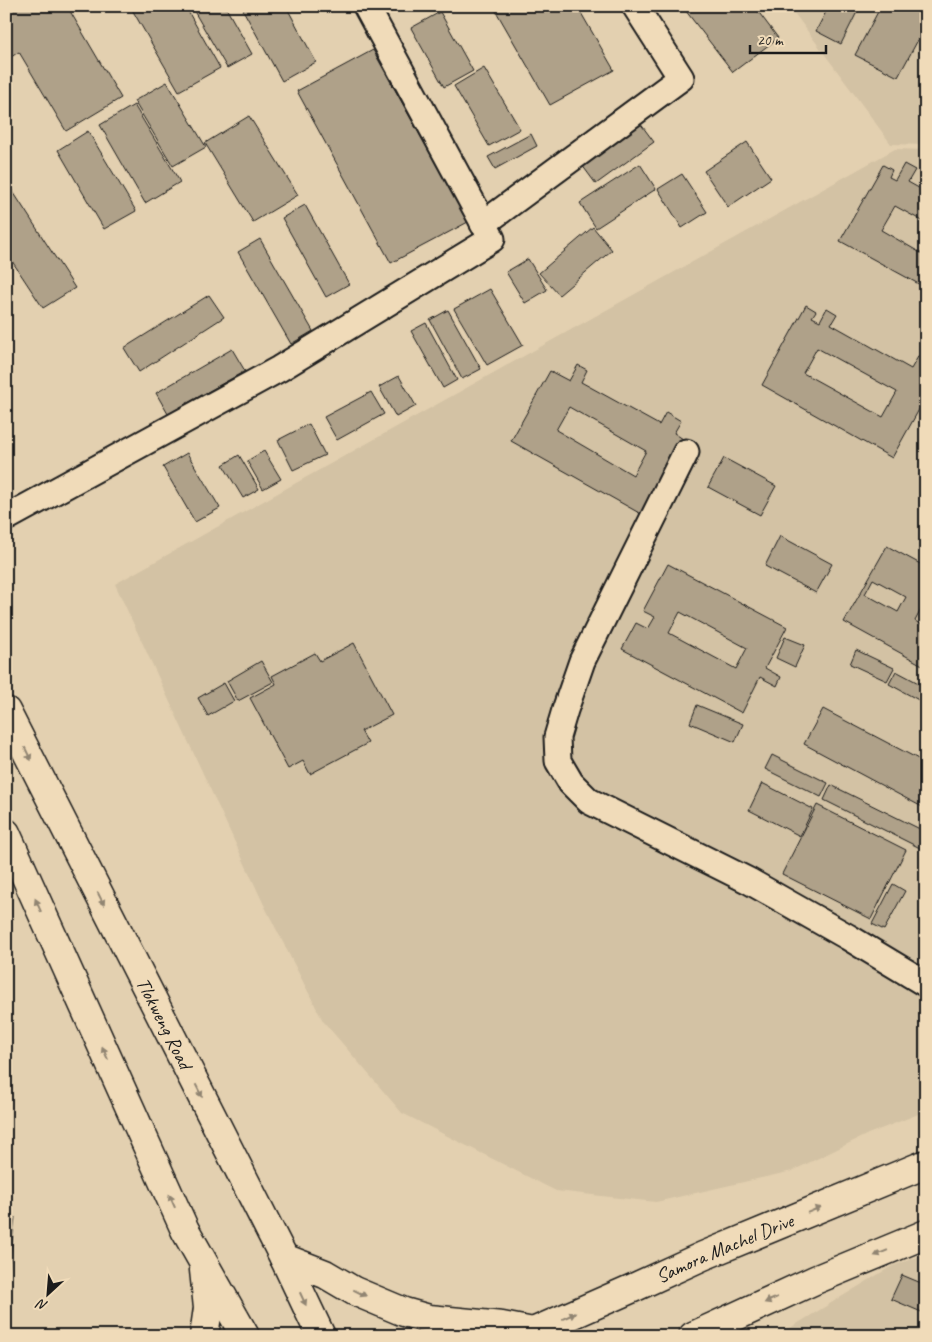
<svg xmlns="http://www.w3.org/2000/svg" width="932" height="1342" font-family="Caveat,sans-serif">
<rect width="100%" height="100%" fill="#e3d0b0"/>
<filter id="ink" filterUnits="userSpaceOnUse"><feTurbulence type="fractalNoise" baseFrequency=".02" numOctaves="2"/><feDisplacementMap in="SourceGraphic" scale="10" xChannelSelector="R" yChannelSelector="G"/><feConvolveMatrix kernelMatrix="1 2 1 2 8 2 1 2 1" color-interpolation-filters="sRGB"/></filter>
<g filter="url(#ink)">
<g fill="#d3c2a4">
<path d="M789,6H926V145L891,144Z"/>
<path d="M895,149L926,150V1111L868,1134L792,1171L656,1202L556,1191L402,1113L323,1021L265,907L115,584Z"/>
<path d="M926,1254V1336H777L892,1266Z"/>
</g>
<g fill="#afa189" stroke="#1c1c1c" fill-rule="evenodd">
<path d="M6,6H67L121,98L66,131L19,52L6,60Z"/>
<path d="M130,6H185L220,68L179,91Z"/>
<path d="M191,6H225L252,54L227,68Z"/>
<path d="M250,6H286L316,62L282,81L243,10Z"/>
<path d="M493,6H577L614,70L550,105Z"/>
<path d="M682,6H754L778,38L733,72Z"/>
<path d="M829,6H860L841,44L816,31Z"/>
<path d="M881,6H926V25L898,77L855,55Z"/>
<path d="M440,12L473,71L444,87L411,28Z"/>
<path d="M373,50L468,222L391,263L297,91Z"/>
<path d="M484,68L520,129L489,146L454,86Z"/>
<path d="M167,82L206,147L173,166L134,101Z"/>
<path d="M134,105L180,182L145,203L100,125Z"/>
<path d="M249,116L298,195L253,222L205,143Z"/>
<path d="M637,119L654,142L596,184L579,161Z"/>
<path d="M88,131L136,211L104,229L58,150Z"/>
<path d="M531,134L537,146L495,169L488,157Z"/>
<path d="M747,142L771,178L728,207L704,171Z"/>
<path d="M640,164L656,189L596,228L580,203Z"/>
<path d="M904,164L915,170L908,182L926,192V223L895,206L881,230L926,256V288L840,241L883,165L892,170L889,177L895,180Z"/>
<path d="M682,174L707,212L682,228L658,189Z"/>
<path d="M12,190L75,288L43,308L6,252V194Z"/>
<path d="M305,205L349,284L326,297L282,218Z"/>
<path d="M593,227L612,250L559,295L539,273Z"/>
<path d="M260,239L313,331L291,344L238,252Z"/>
<path d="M528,259L547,290L525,303L506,272Z"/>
<path d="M490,289L523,345L487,365L454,309Z"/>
<path d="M209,295L224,317L139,372L124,348Z"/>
<path d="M806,305L816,311L812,317L820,321L827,308L837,314L831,324L911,369L919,355L926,359V369L923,375L926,377V397L892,458L762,385ZM817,348L897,392L883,417L803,373Z"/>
<path d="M448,310L481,369L462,379L430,320Z"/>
<path d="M426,323L457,380L443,388L411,331Z"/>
<path d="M232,349L245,371L168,414L156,393Z"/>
<path d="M578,365L587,370L581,382L659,425L666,412L681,421L674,433L683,439L641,514L511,441L550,371L569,381ZM569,407L646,451L633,475L556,430Z"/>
<path d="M399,376L416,406L396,417L379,387Z"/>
<path d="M371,392L384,414L337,440L324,417Z"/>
<path d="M309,424L325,455L293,470L278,440Z"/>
<path d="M264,451L281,479L263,489L247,461Z"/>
<path d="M187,453L220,508L195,522L163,467Z"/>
<path d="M239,455L259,489L243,498L223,465Z"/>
<path d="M724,458L776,486L760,515L708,487Z"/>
<path d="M780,536L832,564L816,593L765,566Z"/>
<path d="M887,546L926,567V605L924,604L915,621L926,627V667L844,622ZM873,579L906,597L898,612L865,594Z"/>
<path d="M668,564L787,627L765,668L781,677L777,686L760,677L742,713L622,649L636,623L648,629L655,617L643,611ZM680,612L747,648L736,669L669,633Z"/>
<path d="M785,637L805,645L795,667L776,658Z"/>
<path d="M354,643L392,715L361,731L368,743L310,774L303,761L288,769L250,698L276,684L272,676L315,653L320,661Z"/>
<path d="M856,650L894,668L887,681L850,664Z"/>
<path d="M261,661L273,682L238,701L227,681Z"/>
<path d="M896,671L926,687V704L889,684Z"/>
<path d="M224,683L234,701L208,716L198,698Z"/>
<path d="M697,705L743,724L735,742L690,723Z"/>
<path d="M823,709L926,763V809L804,744Z"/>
<path d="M772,755L828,783L821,797L765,769Z"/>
<path d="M762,783L813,809L800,836L749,810Z"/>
<path d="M831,785L926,832V851L824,800Z"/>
<path d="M817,805L906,850L871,919L782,874Z"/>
<path d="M893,884L905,891L884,930L872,924Z"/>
<path d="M6,1062L12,1065L6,1078Z"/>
<path d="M6,1216L15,1217L7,1283H6Z"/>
<path d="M902,1275L926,1285V1314L891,1299Z"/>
</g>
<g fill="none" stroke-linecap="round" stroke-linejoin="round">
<defs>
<g id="street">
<path d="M483,224L681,78L635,6"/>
<path d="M686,452L582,661L565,710L557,737L558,761L571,783L589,801L749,881L848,937L926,984"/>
<path d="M6,518L279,369L492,239L366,6"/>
</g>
<g id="secondary">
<path id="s1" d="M524,1336L633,1288L703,1256L926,1164"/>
<path d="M693,1336L815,1280L926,1234"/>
</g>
<g id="primary">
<path id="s2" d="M6,711L284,1258L321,1336"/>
<path d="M6,833L185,1230L245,1336"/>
<path d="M284,1258L325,1274L354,1291L404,1312L429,1319L502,1326L533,1332"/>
<path d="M204,1336L208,1308L204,1270"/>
</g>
</defs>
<use href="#street" stroke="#1c1c1c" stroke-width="29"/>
<use href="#secondary" stroke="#1c1c1c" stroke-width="31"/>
<use href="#primary" stroke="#1c1c1c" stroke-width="31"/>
<use href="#street" stroke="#f0dbb9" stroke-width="25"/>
<use href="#secondary" stroke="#f0dbb9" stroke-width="28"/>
<use href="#primary" stroke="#f0dbb9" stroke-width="28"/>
</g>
<defs><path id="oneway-solid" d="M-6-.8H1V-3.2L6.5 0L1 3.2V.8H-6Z" transform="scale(1.25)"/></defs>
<g fill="#918572">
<use href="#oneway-solid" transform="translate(28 754) rotate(64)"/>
<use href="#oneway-solid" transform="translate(101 899) rotate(63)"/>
<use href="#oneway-solid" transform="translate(38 905) rotate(-114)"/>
<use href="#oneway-solid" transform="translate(105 1053) rotate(-114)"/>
<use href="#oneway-solid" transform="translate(199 1091) rotate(63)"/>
<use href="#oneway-solid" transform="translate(172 1201) rotate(-114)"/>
<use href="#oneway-solid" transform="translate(814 1210) rotate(-22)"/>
<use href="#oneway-solid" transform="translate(881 1253) rotate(157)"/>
<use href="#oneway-solid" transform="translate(360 1293) rotate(26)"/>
<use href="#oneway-solid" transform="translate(303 1299) rotate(65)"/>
<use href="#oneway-solid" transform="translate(771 1300) rotate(156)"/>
<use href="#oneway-solid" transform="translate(569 1316) rotate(-24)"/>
</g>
</g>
<g text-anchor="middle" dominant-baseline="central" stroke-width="5" stroke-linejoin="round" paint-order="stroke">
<g font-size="20" fill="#1c1c1c" stroke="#f0dbb9">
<text stroke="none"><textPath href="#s2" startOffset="350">Tlokweng Road</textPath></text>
<text stroke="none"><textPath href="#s1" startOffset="219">Samora Machel Drive</textPath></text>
</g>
</g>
<rect width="932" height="1342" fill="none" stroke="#f0dbb9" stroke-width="25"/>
<rect x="12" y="12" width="907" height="1317" fill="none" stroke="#1c1c1c" stroke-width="2" filter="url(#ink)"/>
<g transform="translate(48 1294) rotate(206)" stroke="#f0dbb9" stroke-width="4" paint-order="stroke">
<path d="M0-4L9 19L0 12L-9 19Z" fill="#1c1c1c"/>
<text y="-8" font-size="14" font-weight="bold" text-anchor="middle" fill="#1c1c1c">N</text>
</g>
<path d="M750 45v8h76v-8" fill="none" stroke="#1c1c1c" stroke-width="2.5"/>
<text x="757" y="45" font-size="15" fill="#1c1c1c" stroke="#f0dbb9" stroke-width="4" paint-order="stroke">20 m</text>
</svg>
